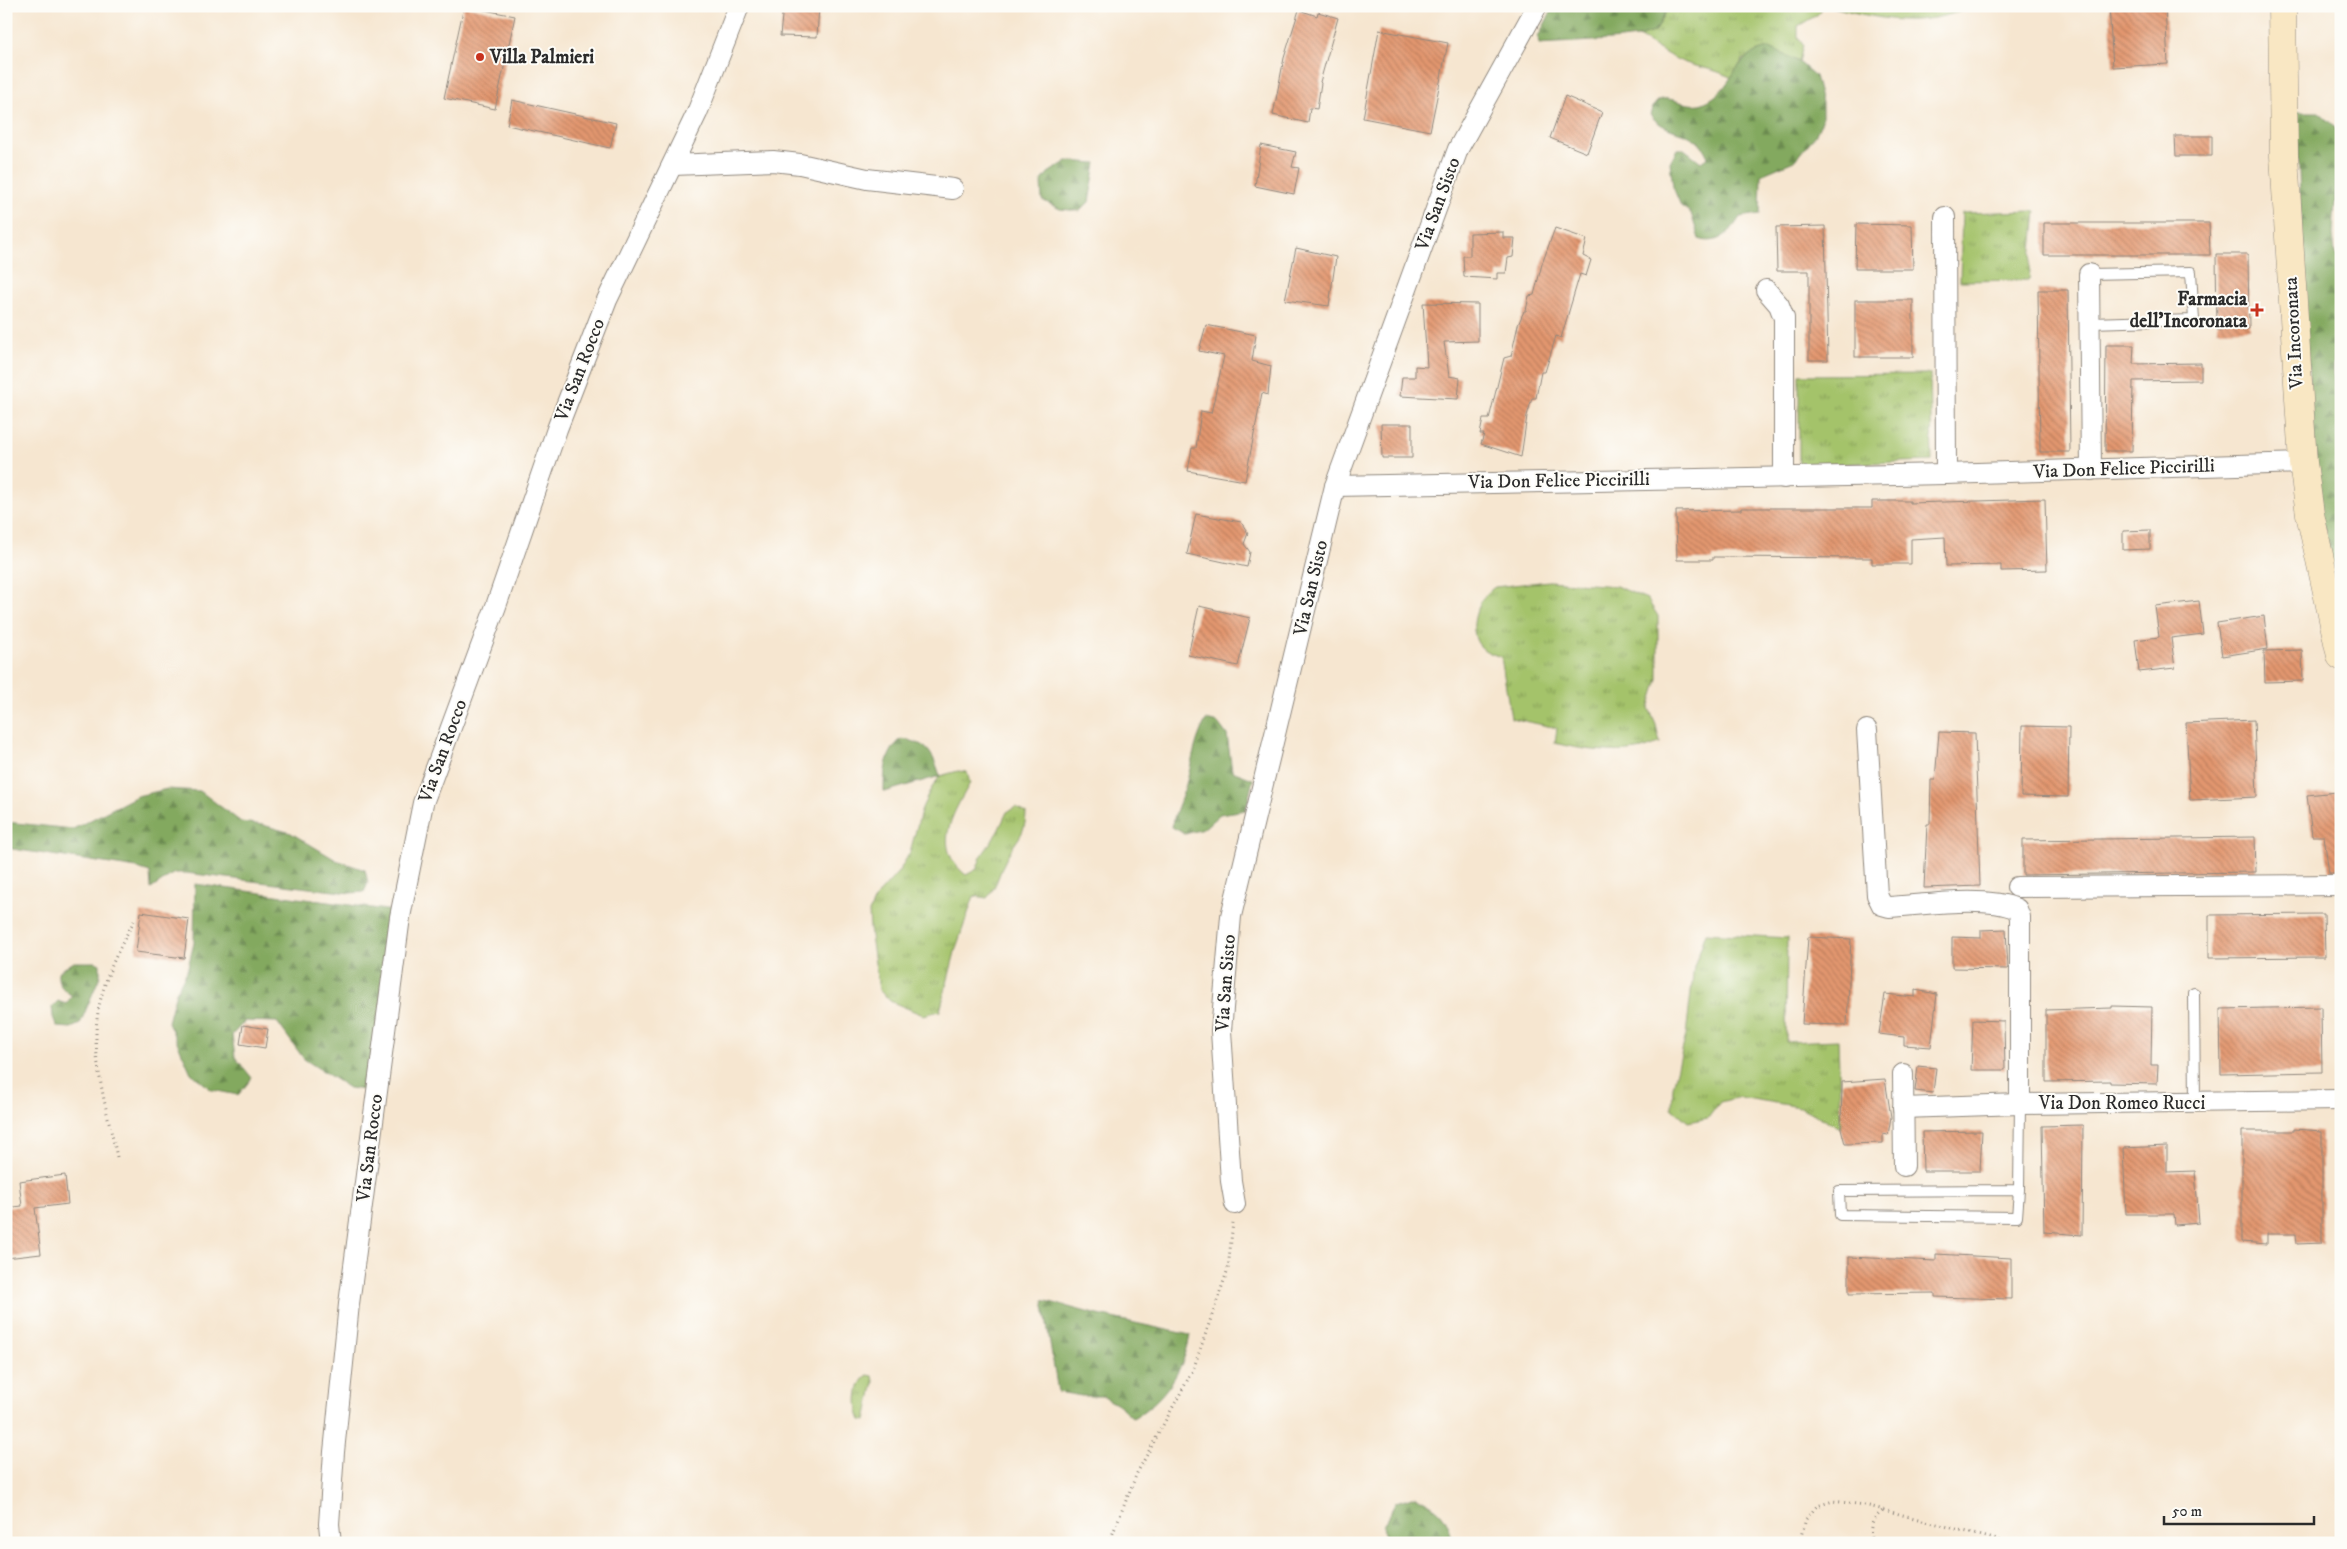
<svg xmlns="http://www.w3.org/2000/svg" width="2347" height="1549" font-family="'IM FELL DW Pica',serif">
<defs>
<pattern id="grass-tufts" width="24" height="20" patternUnits="userSpaceOnUse" patternTransform="scale(1.25)"><rect width="24" height="20" fill="#a4c36b"/><path d="M3 7l-1-3M5 7V3M7 7l1-3M15 17l-1-3M17 17v-4M19 17l1-3" fill="none" stroke="#869f58"/></pattern>
<pattern id="forest-firs" width="22" height="20" patternUnits="userSpaceOnUse" patternTransform="scale(1.25)"><rect width="22" height="20" fill="#83a95f"/><path d="M5 1l3.5 6h-7zM16 11l3.5 6h-7z" fill="#6b8a4f"/></pattern>
<pattern id="building-back-hatch" width="6" height="6" patternUnits="userSpaceOnUse" patternTransform="scale(1.25)"><rect width="6" height="6" fill="#e3976f"/><path d="M-1 5l2 2M0 0l6 6M5-1l2 2" fill="none" stroke="#b87b5b"/></pattern>
</defs>
<rect width="100%" height="100%" fill="#fdfcf7"/>
<filter id="ink" filterUnits="userSpaceOnUse"><feTurbulence type="fractalNoise" baseFrequency=".02" numOctaves="2"/><feDisplacementMap in="SourceGraphic" scale="10" xChannelSelector="R" yChannelSelector="G"/><feConvolveMatrix kernelMatrix="1 2 1 2 8 2 1 2 1" color-interpolation-filters="sRGB"/></filter>
<filter id="wash" filterUnits="userSpaceOnUse"><feTurbulence type="fractalNoise" baseFrequency=".0096" numOctaves="4" result="noise"/><feDisplacementMap in="SourceGraphic" scale="20" xChannelSelector="R" yChannelSelector="G"/><feGaussianBlur stdDeviation="1.12" result="paint"/><feColorMatrix in="noise" values="0 0 0 0 0 0 0 0 0 0 0 0 0 0 0 0 0 1.4 0 .05"/><feComposite in="paint" operator="in"/></filter>
<g filter="url(#wash)">
<rect width="100%" height="100%" fill="#f6e6d0"/>
<g fill="url(#grass-tufts)" stroke="#68774b">
<path d="M1664,6H1823L1817,15L1798,26V37L1803,45L1799,62L1783,54L1743,59L1732,78C1712,67 1694,68 1676,59C1663,53 1651,43 1638,37L1656,31L1666,11Z"/>
<path d="M1829,6H1968C1964,12 1958,12 1951,14C1908,27 1872,17 1829,6Z"/>
<path d="M2036,211L2029,280L1960,281L1962,213Z"/>
<path d="M1930,374L1932,461L1799,465V375Z"/>
<path d="M1549,581L1616,586L1647,599L1658,616V679L1649,708L1656,725L1660,743C1652,745 1645,749 1637,750C1616,754 1576,749 1555,743L1557,728L1511,718L1501,657C1493,654 1485,652 1480,646C1466,629 1478,597 1495,587Z"/>
<path d="M958,771L967,772L970,783C953,814 931,847 966,875L977,869L981,857L998,831L1007,812L1016,807L1026,813C1025,838 1015,839 1006,859C999,873 997,886 987,898L974,896L956,948L940,1011L923,1015L890,1001L879,990L870,929L869,912L876,897L900,870L910,852L922,808L931,789L940,776Z"/>
<path d="M1706,933L1787,938L1786,1042L1838,1040L1841,1128L1800,1107L1740,1097L1720,1102L1708,1118L1688,1122L1672,1108L1673,1087L1686,1035L1694,967Z"/>
<path d="M868,1375L873,1376L874,1381L866,1421L861,1420C855,1408 855,1382 868,1375Z"/>
</g>
<g fill="url(#forest-firs)" stroke="#576a45">
<path d="M1554,6H1664L1666,11L1656,31L1638,37L1611,40L1539,44L1538,37Z"/>
<path d="M1770,48L1799,62L1815,76L1822,103V121L1815,136L1794,161L1761,175L1760,214L1740,217C1731,232 1718,246 1699,239L1691,213L1681,206L1673,187L1670,162L1677,149H1684L1701,162L1708,157C1694,125 1671,139 1650,115C1659,82 1681,111 1703,103C1736,90 1731,53 1770,48Z"/>
<path d="M2297,112H2319L2335,126L2339,138L2333,234L2335,254L2341,261V352L2334,357C2333,377 2334,393 2341,412V569L2333,567L2320,513L2304,317Z"/>
<path d="M1067,161L1096,163L1089,202L1080,211L1060,209L1042,200L1041,182L1048,173Z"/>
<path d="M1206,720L1218,723L1227,735L1232,771L1253,779L1246,810L1220,814L1203,829L1185,834L1172,827C1174,815 1178,807 1182,796C1192,771 1192,744 1206,720Z"/>
<path d="M901,739C927,742 933,753 940,776L884,792C884,770 885,754 901,739Z"/>
<path d="M167,789L200,791L241,822L263,825L291,833L336,860L365,870L368,883L364,892L350,893L186,873H174L151,889L150,872L137,868L6,848V822L73,829L137,796Z"/>
<path d="M195,884L394,911L371,1091L349,1088L304,1059L277,1022L245,1021L232,1035L235,1057L252,1078L238,1095L212,1090L191,1073L168,1022L176,992L187,971L194,943Z"/>
<path d="M74,962H96L100,964V976L80,1024L71,1028L57,1027L53,1017L52,1007L58,1001L66,1004L72,996C62,988 57,985 58,972Z"/>
<path d="M1043,1300L1094,1314L1190,1335C1184,1371 1164,1400 1133,1418L1120,1406L1102,1396H1082L1058,1392Z"/>
<path d="M1415,1496C1440,1509 1447,1514 1453,1543H1386L1383,1526L1396,1502Z"/>
</g>
<g id="blocks">
<g fill="url(#building-back-hatch)">
<path d="M464,6L515,16L495,109L444,98Z"/>
<path d="M783,6H819L817,37L780,36Z"/>
<path d="M2109,6H2165L2168,64L2113,67Z"/>
<path d="M1299,10L1317,16L1318,12L1338,18L1320,82L1321,83L1317,109L1310,108L1308,123L1273,115L1284,58Z"/>
<path d="M1379,30L1448,43L1430,131L1363,118Z"/>
<path d="M1565,96L1602,112L1587,153L1550,138Z"/>
<path d="M512,100L616,123L610,148L507,125Z"/>
<path d="M2175,136H2212V156H2176Z"/>
<path d="M1261,145L1296,152L1292,167L1299,168L1294,194L1255,186Z"/>
<path d="M2044,223H2209L2210,255H2044Z"/>
<path d="M1856,224L1912,225L1913,269H1855Z"/>
<path d="M1825,226L1828,360H1809V271H1777L1776,227Z"/>
<path d="M1555,228L1587,239L1583,256L1591,260L1586,276L1580,274L1561,338L1556,336L1545,372H1541L1536,398H1532L1527,416L1521,457L1481,444L1484,434H1480L1483,419H1489L1504,358L1511,356L1518,325L1524,311H1526L1529,296L1534,295L1542,264Z"/>
<path d="M1503,232V238H1515L1513,257L1508,258L1506,273H1497V279L1464,277L1463,256H1470V233Z"/>
<path d="M1296,248L1336,257L1329,306L1285,300Z"/>
<path d="M2216,254H2248L2249,329L2217,330Z"/>
<path d="M2038,290H2068L2070,452H2040Z"/>
<rect x="1855" y="300" width="58" height="57"/>
<path d="M1423,303L1478,304V341L1444,342L1449,376L1460,378L1458,399L1400,396L1402,377H1415V366L1427,367Z"/>
<path d="M1206,325L1256,335L1252,361L1271,366L1268,395L1262,393L1245,481L1188,471L1192,448H1196L1201,411L1211,413L1224,356L1199,351Z"/>
<path d="M2106,345H2134L2133,364L2201,363V380L2133,381L2132,451H2105Z"/>
<path d="M1381,424H1412V458H1382Z"/>
<path d="M2045,499L2047,570L2001,571V565L1946,566L1945,537L1911,539V564H1872V558L1713,557V560H1677L1676,511L1741,510V508H1872V501H1910V503Z"/>
<path d="M1196,514L1241,522L1248,533L1244,544L1250,552L1247,567L1187,554Z"/>
<path d="M2150,530V549L2123,550V531Z"/>
<path d="M2199,601L2203,634L2171,638L2175,668L2139,672L2135,640L2159,637L2155,606Z"/>
<path d="M1199,606L1250,618L1238,666L1188,655Z"/>
<path d="M2264,616L2268,649L2222,656L2217,623Z"/>
<path d="M2302,650L2303,681L2265,682L2264,651Z"/>
<path d="M2254,720L2257,797L2190,800L2186,723Z"/>
<path d="M2022,726L2069,727L2068,797L2021,796Z"/>
<path d="M1939,732L1975,733L1980,886L1924,888L1927,824H1930L1931,780H1935Z"/>
<path d="M2337,792L2341,830V873H2329L2324,836H2312L2307,795Z"/>
<path d="M2255,837L2256,872L2023,875V840Z"/>
<path d="M141,912L189,919L184,958L136,952Z"/>
<path d="M2324,914L2325,957L2209,958V915Z"/>
<path d="M2006,929L2008,969L1952,968V937L1981,938V930Z"/>
<path d="M1808,937L1851,939L1847,1025L1802,1024Z"/>
<path d="M1915,990L1937,994L1931,1047L1904,1045V1037L1879,1034L1885,994L1915,997Z"/>
<path d="M2112,1006L2152,1007L2151,1065H2158L2157,1084L2110,1083V1081L2046,1082V1010L2112,1008Z"/>
<path d="M2321,1007L2322,1072L2221,1074L2220,1009Z"/>
<path d="M1973,1020L2004,1021L2005,1070H1971Z"/>
<path d="M243,1025L268,1029L265,1048L240,1044Z"/>
<path d="M1918,1066L1936,1068L1933,1093L1915,1091Z"/>
<path d="M1885,1079L1891,1117L1888,1135L1883,1134V1143L1845,1144L1841,1128L1842,1082Z"/>
<path d="M2083,1125L2082,1235L2044,1232L2042,1126Z"/>
<path d="M2294,1129L2322,1131V1243L2297,1244L2296,1234H2267V1244L2242,1242V1131H2294Z"/>
<path d="M1982,1131L1980,1171H1923L1922,1132Z"/>
<path d="M2167,1146V1172L2195,1171L2199,1223L2175,1225L2174,1214H2126L2123,1148Z"/>
<path d="M65,1175L68,1204L35,1208L41,1254L6,1258V1208L22,1206L19,1181Z"/>
<path d="M1936,1254L2011,1258V1299L1935,1297V1293L1849,1294V1257L1936,1261Z"/>
</g>
</g>
</g>
<g filter="url(#ink)">
<use href="#blocks" fill-opacity="0" stroke="#90887e" stroke-width="1"/>
<g fill="none" stroke-linecap="round" stroke-linejoin="round">
<defs>
<g id="lane">
<path d="M2089,274L2191,272L2194,320L2090,323"/>
<path d="M2194,993L2195,1102"/>
<path d="M2019,1190L2017,1217L1840,1215L1839,1191L2019,1190L2020,1104"/>
</g>
<g id="street">
<path d="M673,165L773,161L800,164L867,179L953,189"/>
<path d="M1945,217L1946,474"/>
<path d="M2089,274L2091,470"/>
<path d="M1766,290L1779,305L1784,318V478"/>
<path d="M1335,486L1946,474L2303,463"/>
<path d="M1867,730L1877,895L1882,905L1889,907C1924,905 1986,895 2017,909L2020,917V1104"/>
<path d="M2017,887L2341,885"/>
<path d="M1903,1074L1904,1166"/>
<path d="M1903,1108L2020,1104L2341,1100"/>
<path d="M1235,1204L1231,1181L1221,1031L1231,916L1335,486L1458,149L1537,6"/>
<path d="M331,1543L329,1524L334,1452L349,1304L400,917L423,803L496,606L557,429L607,300L697,113L739,6"/>
</g>
<path id="secondary" d="M2282,6L2284,156L2303,463L2310,514L2341,656"/>
</defs>
<use href="#lane" stroke="#90887e" stroke-width="12"/>
<use href="#street" stroke="#90887e" stroke-width="22"/>
<use href="#secondary" stroke="#90887e" stroke-width="29"/>
<g stroke="#90887e" stroke-width="3" stroke-dasharray="1 4" stroke-linecap="butt">
<path d="M117,1157C109,1120 97,1078 96,1040C95,997 114,957 134,921"/>
<path d="M1109,1543L1137,1473L1193,1370L1228,1269L1233,1222"/>
<path d="M1799,1543L1806,1519L1817,1506L1833,1501L1865,1505L2009,1543"/>
<path d="M1872,1543C1868,1527 1872,1519 1884,1510"/>
</g>
<use href="#lane" stroke="#fff" stroke-width="10"/>
<use href="#street" stroke="#fff" stroke-width="20"/>
<use href="#secondary" stroke="#f9e7c3" stroke-width="28"/>
</g>
</g>
<g fill="#c8321e" stroke="#fdfcf7" stroke-width="2">
<circle cx="480" cy="57" r="5"/>
<path d="M2254.5 302.5h5v5h5v5h-5v5h-5v-5h-5v-5h5z"/>
</g>
<g text-anchor="middle" dominant-baseline="central" stroke-width="4" stroke-linejoin="round" paint-order="stroke">
<g font-size="19" font-weight="bold" fill="#2b2b2b" stroke="#fdfcf7" text-anchor="start">
<text x="490" y="57">Villa Palmieri</text>
<text x="2247" y="299" text-anchor="end">Farmacia<tspan x="2247" dy="22">dell'Incoronata</tspan></text>
</g>
<g font-size="19" fill="#2b2b2b" stroke="#fdfcf7">
<text transform="translate(1438 204) rotate(-70)">Via San Sisto</text>
<text transform="translate(2294 333) rotate(-93)">Via Incoronata</text>
<text transform="translate(580 370) rotate(-69)">Via San Rocco</text>
<text transform="translate(2124 469) rotate(-2)">Via Don Felice Piccirilli</text>
<text transform="translate(1559 481) rotate(-1)">Via Don Felice Piccirilli</text>
<text transform="translate(1311 588) rotate(-77)">Via San Sisto</text>
<text transform="translate(443 751) rotate(-70)">Via San Rocco</text>
<text transform="translate(1226 983) rotate(-86)">Via San Sisto</text>
<text x="2122" y="1103">Via Don Romeo Rucci</text>
<text transform="translate(370 1148) rotate(-83)">Via San Rocco</text>
</g>
</g>
<rect width="2347" height="1549" fill="none" stroke="#fdfcf7" stroke-width="25"/>
<path d="M2164 1516v8h150v-8" fill="none" stroke="#2b2b2b" stroke-width="2.5"/>
<text x="2172" y="1516" font-size="15" fill="#2b2b2b" stroke="#fdfcf7" stroke-width="4" paint-order="stroke">50 m</text>
</svg>
